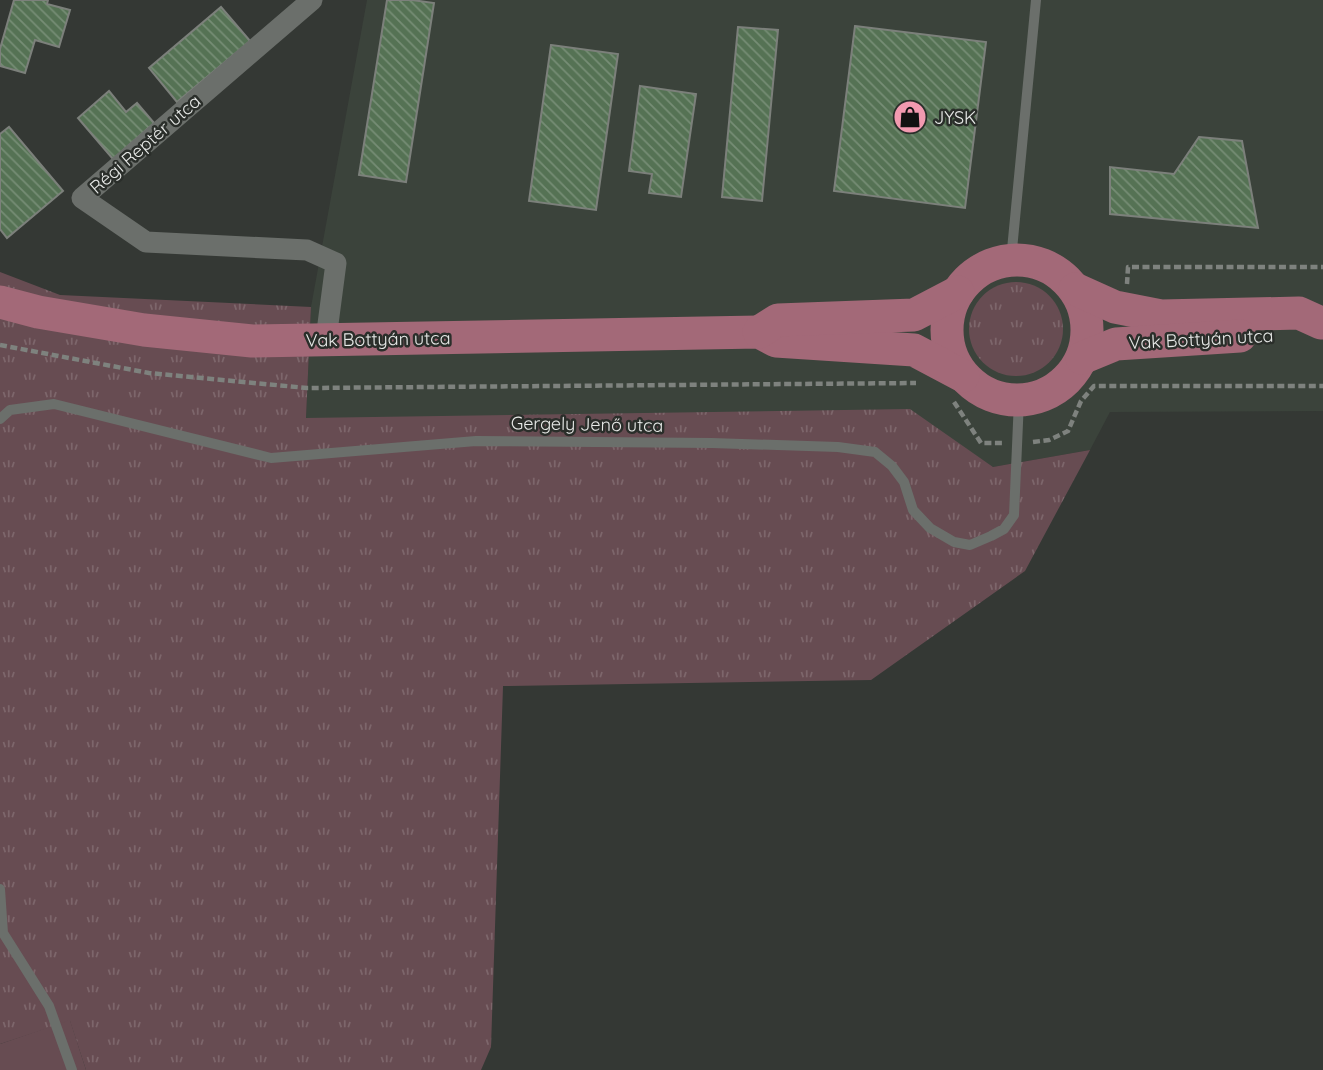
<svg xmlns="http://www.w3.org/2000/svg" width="1323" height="1070" font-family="Quicksand,sans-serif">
<defs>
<pattern id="grass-tufts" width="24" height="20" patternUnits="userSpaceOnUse" patternTransform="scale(1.75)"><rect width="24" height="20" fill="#674c52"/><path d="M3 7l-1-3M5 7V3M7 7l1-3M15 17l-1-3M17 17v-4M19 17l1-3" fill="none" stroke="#7d666b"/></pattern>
<pattern id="building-back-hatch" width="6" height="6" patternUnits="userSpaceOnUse" patternTransform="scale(1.75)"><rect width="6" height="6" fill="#557254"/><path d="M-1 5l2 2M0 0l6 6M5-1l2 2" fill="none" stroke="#768d75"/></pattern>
</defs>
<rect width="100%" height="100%" fill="#343834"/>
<path fill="#3b433b" d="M367,0H1323V411L1110,412L1090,450L993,467L954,441L306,418L311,307Z"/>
<g fill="url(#grass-tufts)">
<path d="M0,272L60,295L311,307L306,418L910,409L993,467L1090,450L1025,571L871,680L503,686L491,1047L481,1070H86L70,1021L0,1044Z"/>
<circle cx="1016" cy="329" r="47"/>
</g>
<path fill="#674c52" d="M70,1020L86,1070H0V1044Z"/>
<g fill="url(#building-back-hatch)" stroke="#7c807b" stroke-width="2">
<path d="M14,0H48L47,4L70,10L59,47L35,40L25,73L0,66V49Z"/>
<path d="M387,0H412L434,3L406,182L359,175Z"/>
<path d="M221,7L250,41L177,102L149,68Z"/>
<path d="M855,26L986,42L965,208L834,191Z"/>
<path d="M738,27L778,30L762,201L722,197Z"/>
<path d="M551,45L618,54L596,210L529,201Z"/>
<path d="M640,86L696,94L681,197L649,193L652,174L629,171Z"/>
<path d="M109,91L126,112L137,103L154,123L113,159L78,118Z"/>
<path d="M9,127L63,191L7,238L0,229V134Z"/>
<path d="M1199,137L1242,141L1258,228L1110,214V167L1174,174Z"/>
</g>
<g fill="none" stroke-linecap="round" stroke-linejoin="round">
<g stroke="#7e827e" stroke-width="4.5" stroke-dasharray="7 3.5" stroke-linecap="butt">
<path d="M1127,284L1128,267H1323"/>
<path d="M0,345L149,373L307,388L916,383"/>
<path d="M954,402L981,443H1003"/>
<path d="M1033,442L1049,440L1068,431L1081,401L1094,386H1323"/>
</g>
<g stroke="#6b6f6b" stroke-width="10">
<path d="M1011,260L1036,0"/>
<path d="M0,419L10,410L54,404L271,458L476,441L712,443L838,447L875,452L892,466L904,482L913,510L930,528L954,542L970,545L991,536L1004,529L1014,515L1019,400"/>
<path d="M0,889L3,933L49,1006L72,1070"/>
</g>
<path stroke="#6b6f6b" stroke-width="21" d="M312,0L82,198L146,242L307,250L336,263L326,339"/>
<g stroke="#a36978" stroke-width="33">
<circle cx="1017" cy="330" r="70"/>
<path d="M1075,289L1115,307L1161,316L1299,313L1321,323"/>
<path d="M0,302L38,312L144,330L252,341L759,332L776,341L914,350L963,376"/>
<path d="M759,332L778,320L914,315L958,292"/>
<path d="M1082,358L1116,344L1240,336"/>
</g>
</g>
<defs>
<symbol id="shop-disc" viewBox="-11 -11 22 22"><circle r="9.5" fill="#f29ab0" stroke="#2a2e2a"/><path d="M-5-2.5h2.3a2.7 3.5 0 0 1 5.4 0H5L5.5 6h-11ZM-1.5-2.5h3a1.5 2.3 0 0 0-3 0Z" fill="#111"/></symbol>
</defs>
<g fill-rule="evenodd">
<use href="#shop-disc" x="891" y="98" width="38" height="38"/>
</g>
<g text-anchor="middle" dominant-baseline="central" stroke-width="5" stroke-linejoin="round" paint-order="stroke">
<g font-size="18" fill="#e7e9e7" stroke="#2a2e2a" text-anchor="start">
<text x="934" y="117">JYSK</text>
</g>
<g font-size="18" fill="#e7e9e7" stroke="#2a2e2a">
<text transform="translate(145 144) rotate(-41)">Régi Reptér utca</text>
<text transform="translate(378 339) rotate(-1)">Vak Bottyán utca</text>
<text transform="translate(1201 339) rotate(-3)">Vak Bottyán utca</text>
<text transform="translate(587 424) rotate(1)">Gergely Jenő utca</text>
</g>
</g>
</svg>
